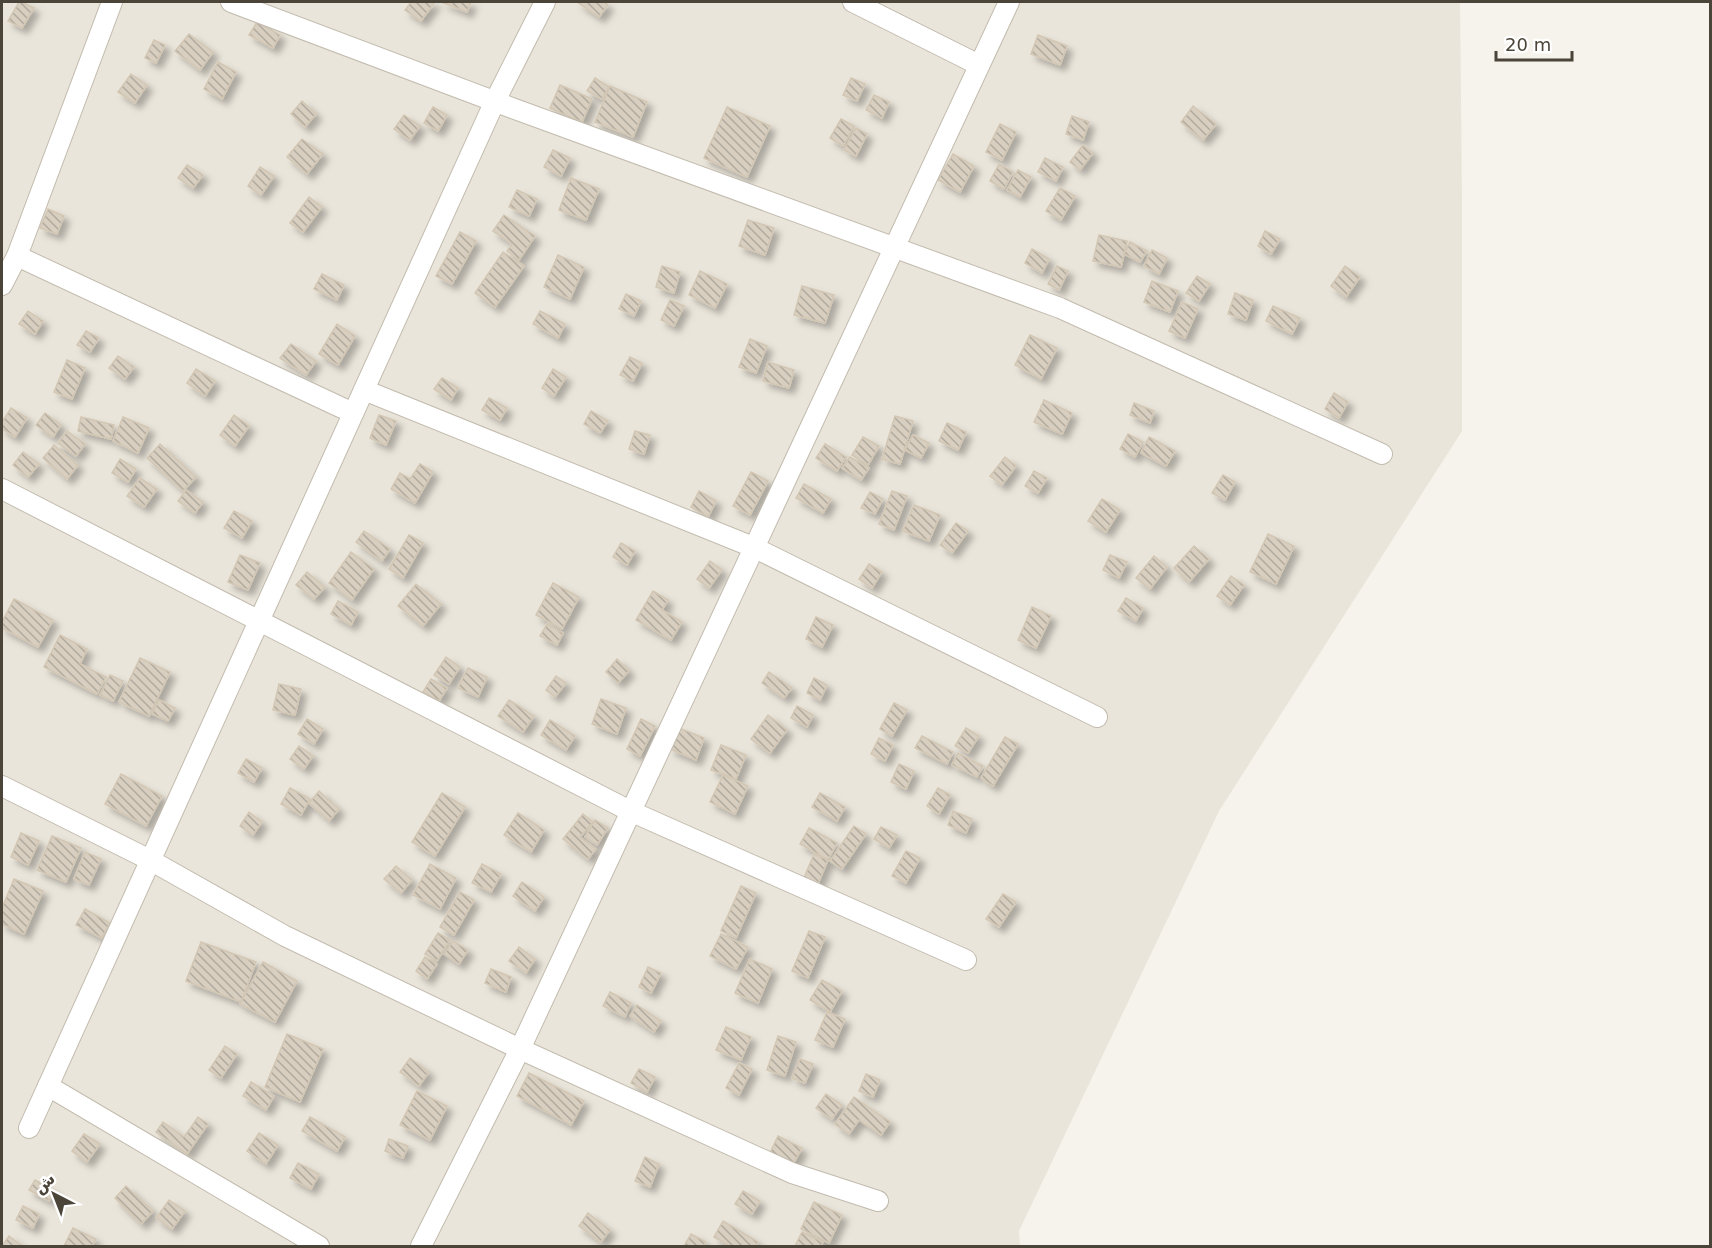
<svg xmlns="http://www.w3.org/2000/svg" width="1712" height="1248" font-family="'DejaVu Sans',Cairo,sans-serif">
<defs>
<pattern id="building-back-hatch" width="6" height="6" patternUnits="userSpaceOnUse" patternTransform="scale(1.5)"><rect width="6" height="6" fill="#d8cfc1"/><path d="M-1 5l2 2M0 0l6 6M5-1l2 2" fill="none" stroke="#b1aa9e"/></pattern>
<filter id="shadow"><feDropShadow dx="5.5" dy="5.5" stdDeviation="3" flood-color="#0004"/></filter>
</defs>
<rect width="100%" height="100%" fill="#f6f3ec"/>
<path fill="#eae5da" d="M2,2H1460L1462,198V431L1219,811L1019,1231L1020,1246H2Z"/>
<g fill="url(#building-back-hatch)" stroke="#d3c7b4" stroke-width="1.5" filter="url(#shadow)">
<path d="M19,2H22L34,8L22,28L8,21Z"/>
<path d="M411,2H435L421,21L405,10Z"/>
<path d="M441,2H471L467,12Z"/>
<path d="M577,2H604L608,5L599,17Z"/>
<path d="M257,22L280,35L273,48L249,35Z"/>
<path d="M189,34L213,52L200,70L175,51Z"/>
<path d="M1038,35L1067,46L1060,65L1031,54Z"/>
<path d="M154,40L165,45L156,63L145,58Z"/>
<path d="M218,62L236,72L222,99L204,89Z"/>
<path d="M131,74L147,85L135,103L118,92Z"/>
<path d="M595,78L609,87L602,99L587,91Z"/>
<path d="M851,78L865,84L857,101L843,95Z"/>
<path d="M560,85L592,99L582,122L550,108Z"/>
<path d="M610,86L647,102L633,137L595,122Z"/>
<path d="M874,95L889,102L882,118L866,110Z"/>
<path d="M302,101L316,114L305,127L291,114Z"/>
<path d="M1193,106L1216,124L1203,140L1181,122Z"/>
<path d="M433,107L447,115L438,131L424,123Z"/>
<path d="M727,107L770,126L747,177L704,158Z"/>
<path d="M404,115L420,126L410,140L394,129Z"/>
<path d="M1072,116L1089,122L1083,140L1066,134Z"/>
<path d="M841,119L854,126L843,146L830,138Z"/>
<path d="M1000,124L1016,132L1002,160L986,152Z"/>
<path d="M856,128L867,134L856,156L844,150Z"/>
<path d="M302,139L323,154L307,174L287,157Z"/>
<path d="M1083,145L1093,153L1080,170L1070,162Z"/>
<path d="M553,150L570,158L561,176L544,167Z"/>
<path d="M953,154L974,166L960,192L938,180Z"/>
<path d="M1045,158L1063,167L1056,181L1038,172Z"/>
<path d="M999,164L1013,172L1004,189L990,181Z"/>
<path d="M187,165L203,175L193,188L178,178Z"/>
<path d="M260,167L274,176L261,195L248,186Z"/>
<path d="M1018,170L1031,177L1020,197L1007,190Z"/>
<path d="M571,178L599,189L586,220L559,210Z"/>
<path d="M1060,188L1075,196L1061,220L1046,211Z"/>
<path d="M517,190L537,199L529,216L509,207Z"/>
<path d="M309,197L322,207L303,232L290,223Z"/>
<path d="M48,209L64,216L57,234L40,228Z"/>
<path d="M504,215L535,236L519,260L507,251L512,244L493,231Z"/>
<path d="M748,220L774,228L765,255L739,246Z"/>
<path d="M1265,231L1280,239L1271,254L1258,246Z"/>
<path d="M460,232L476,241L452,284L436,276Z"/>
<path d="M1099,235L1127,241L1121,267L1093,261Z"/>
<path d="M1130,242L1147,251L1140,262L1124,254Z"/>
<path d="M1032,249L1049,259L1042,273L1025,263Z"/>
<path d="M1152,250L1167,258L1159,274L1144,266Z"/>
<path d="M503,252L524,266L495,307L475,293Z"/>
<path d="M558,255L584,267L570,299L544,287Z"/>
<path d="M662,266L680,272L674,293L656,287Z"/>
<path d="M1057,266L1068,271L1059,290L1048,284Z"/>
<path d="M1345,266L1360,277L1346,297L1331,286Z"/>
<path d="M700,271L727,284L715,308L689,295Z"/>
<path d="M322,274L344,285L337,300L314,289Z"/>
<path d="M1197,276L1210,284L1199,301L1186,293Z"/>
<path d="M1152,281L1178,291L1170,312L1144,302Z"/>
<path d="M802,286L834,295L825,323L794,315Z"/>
<path d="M1235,293L1253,300L1246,320L1228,314Z"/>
<path d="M626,294L641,301L634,316L619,309Z"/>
<path d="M670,300L684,306L674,326L661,320Z"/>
<path d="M1182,302L1198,309L1185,338L1169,331Z"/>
<path d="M1273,306L1300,318L1292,334L1266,321Z"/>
<path d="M28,311L43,321L35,334L19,324Z"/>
<path d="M540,311L565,324L558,338L533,324Z"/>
<path d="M337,324L355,336L338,365L319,354Z"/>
<path d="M86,331L99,338L90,352L77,345Z"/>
<path d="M1030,335L1057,348L1041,379L1015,365Z"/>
<path d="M750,339L767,346L756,373L739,367Z"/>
<path d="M291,344L316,361L306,375L280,358Z"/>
<path d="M118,356L134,367L125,379L109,368Z"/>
<path d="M630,357L642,363L633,381L620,375Z"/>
<path d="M67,360L85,368L72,399L54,392Z"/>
<path d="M768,362L794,370L789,388L763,381Z"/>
<path d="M196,369L215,381L205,396L187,383Z"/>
<path d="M553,369L566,377L554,396L542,388Z"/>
<path d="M442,378L458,388L451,400L434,389Z"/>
<path d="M1334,393L1348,402L1339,418L1325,409Z"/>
<path d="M489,398L507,408L500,420L482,410Z"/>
<path d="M1044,400L1072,413L1062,434L1034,422Z"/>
<path d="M1134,403L1154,411L1150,423L1130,415Z"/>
<path d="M11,408L27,418L15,437L2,429V422Z"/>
<path d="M591,411L608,421L600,433L584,424Z"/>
<path d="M45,413L61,425L53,437L36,425Z"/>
<path d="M234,415L249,426L235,446L220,435Z"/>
<path d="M379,415L396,421L386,445L370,438Z"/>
<path d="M895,416L913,421L900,464L882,459Z"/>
<path d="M81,417L114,425L111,439L78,431Z"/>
<path d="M123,417L149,428L138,453L113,441Z"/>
<path d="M947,423L966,432L958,450L939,441Z"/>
<path d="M67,431L85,444L76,456L58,443Z"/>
<path d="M635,431L650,435L644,454L629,449Z"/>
<path d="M1128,434L1143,442L1135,457L1120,449Z"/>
<path d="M913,435L929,443L921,458L905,450Z"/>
<path d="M863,437L879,446L868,465L852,455Z"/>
<path d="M1149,437L1175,451L1166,466L1141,453Z"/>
<path d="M160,444L196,477L183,491L147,458Z"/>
<path d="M825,444L846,457L837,471L816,458Z"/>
<path d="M54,445L78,465L67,479L43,458Z"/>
<path d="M23,452L39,464L28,477L13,465Z"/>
<path d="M850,457L869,468L861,480L842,468Z"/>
<path d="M1005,457L1016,466L1002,485L990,476Z"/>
<path d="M120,459L136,469L128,482L112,473Z"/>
<path d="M420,464L433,472L415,503L391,489L400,473L410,479Z"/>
<path d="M1034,471L1047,478L1038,493L1025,486Z"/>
<path d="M751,472L768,481L750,515L733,506Z"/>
<path d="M1223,475L1235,482L1225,500L1212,493Z"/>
<path d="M140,478L157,489L144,507L127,496Z"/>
<path d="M804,484L831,499L823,513L796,498Z"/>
<path d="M186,490L203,502L195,513L178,501Z"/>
<path d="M699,491L716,501L708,517L691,507Z"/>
<path d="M892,491L907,496L894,530L879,524Z"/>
<path d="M870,492L883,499L875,514L861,508Z"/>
<path d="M1102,499L1120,510L1106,532L1088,521Z"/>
<path d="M914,505L940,515L929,541L903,531Z"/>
<path d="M234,511L252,521L242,538L224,528Z"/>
<path d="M956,523L968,531L952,553L940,545Z"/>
<path d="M364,531L390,549L382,561L356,542Z"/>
<path d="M1268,534L1294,546L1276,584L1250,572Z"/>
<path d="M409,535L423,543L403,578L389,569Z"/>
<path d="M621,543L635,551L627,565L613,557Z"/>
<path d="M1194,546L1209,559L1189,582L1174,568Z"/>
<path d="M351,552L374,569L352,600L329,583Z"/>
<path d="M240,555L260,563L248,590L228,582Z"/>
<path d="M1110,555L1127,562L1119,578L1103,570Z"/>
<path d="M1154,556L1167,567L1150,589L1136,578Z"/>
<path d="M710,561L722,570L709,588L697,579Z"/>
<path d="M869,564L882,572L872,588L859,579Z"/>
<path d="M307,572L325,587L314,599L296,585Z"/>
<path d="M1231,576L1244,585L1230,605L1217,596Z"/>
<path d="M553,583L579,597L562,629L536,615Z"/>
<path d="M416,584L441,604L423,626L398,606Z"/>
<path d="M653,591L668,600L662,610L682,622L671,640L636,620Z"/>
<path d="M1126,598L1143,608L1136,621L1118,611Z"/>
<path d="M14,599L53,620L38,647L2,628V622Z"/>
<path d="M338,601L358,612L351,625L331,614Z"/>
<path d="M1032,607L1051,616L1036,648L1018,640Z"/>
<path d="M816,617L833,625L822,647L806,639Z"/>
<path d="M547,624L563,633L557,645L540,636Z"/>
<path d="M60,635L87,649L80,664L106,677L97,694L44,667Z"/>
<path d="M446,657L460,667L449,684L434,675Z"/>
<path d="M140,658L170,672L149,716L119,702Z"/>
<path d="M617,659L629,671L618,683L606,672Z"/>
<path d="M468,668L487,677L478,697L458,688Z"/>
<path d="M769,672L792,688L784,698L762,683Z"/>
<path d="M110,675L123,681L113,701L100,695Z"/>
<path d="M556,676L566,683L555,697L546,690Z"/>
<path d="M814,678L827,685L820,700L807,693Z"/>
<path d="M431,679L447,688L439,701L423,692Z"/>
<path d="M279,684L301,689L295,715L273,710Z"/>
<path d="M601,699L626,708L617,734L592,724Z"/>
<path d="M159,700L175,708L168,721L152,714Z"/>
<path d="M509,700L534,716L523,732L498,716Z"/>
<path d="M894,703L907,710L892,736L880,729Z"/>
<path d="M797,706L813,715L807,727L791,718Z"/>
<path d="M768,715L787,730L770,753L751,739Z"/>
<path d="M307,719L323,729L314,744L298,734Z"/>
<path d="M641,719L655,726L640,756L627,749Z"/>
<path d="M550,720L575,736L566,750L541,735Z"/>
<path d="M679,728L704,738L696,760L670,749Z"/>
<path d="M966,728L979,736L968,753L955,746Z"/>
<path d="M922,736L953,752L947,764L915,748Z"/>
<path d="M1005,737L1018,744L993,786L981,778Z"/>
<path d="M879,738L893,745L885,761L871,754Z"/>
<path d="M721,745L746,755L736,779L711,770Z"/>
<path d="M299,746L313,756L304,769L290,759Z"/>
<path d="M958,753L983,766L977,777L952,765Z"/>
<path d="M246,759L262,768L254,782L238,773Z"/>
<path d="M899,764L914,771L906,789L891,782Z"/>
<path d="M121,774L162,796L146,826L105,804Z"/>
<path d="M723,775L748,786L735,814L710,802Z"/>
<path d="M290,788L310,799L301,815L281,804Z"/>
<path d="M938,788L950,795L939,814L927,806Z"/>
<path d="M319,791L339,809L329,821L309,803Z"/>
<path d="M442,793L465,807L435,856L412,842Z"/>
<path d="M820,793L845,807L837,821L812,807Z"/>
<path d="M953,811L972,819L966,833L948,825Z"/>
<path d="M249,812L262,822L253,835L240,826Z"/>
<path d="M518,813L544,830L531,852L504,835Z"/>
<path d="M583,814L593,822L580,837L596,849L588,859L563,839Z"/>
<path d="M595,820L608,828L597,845L585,837Z"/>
<path d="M854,826L866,834L842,869L830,861Z"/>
<path d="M881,827L897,835L889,848L874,839Z"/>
<path d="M809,828L837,843L828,860L800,844Z"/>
<path d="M21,833L39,841L28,865L11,857Z"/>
<path d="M52,836L81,848L66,882L37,870Z"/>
<path d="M906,851L920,858L906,883L892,876Z"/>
<path d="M85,852L101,859L89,885L74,879Z"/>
<path d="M814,854L828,860L817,886L803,880Z"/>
<path d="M430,864L456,878L440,909L413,895Z"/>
<path d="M482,864L501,874L491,892L472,883Z"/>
<path d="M396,866L412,880L401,893L384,879Z"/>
<path d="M14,879L43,891L24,934L2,924V908Z"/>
<path d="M522,882L544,897L535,911L513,896Z"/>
<path d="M741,886L756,893L736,938L721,931Z"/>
<path d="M460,892L474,900L454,935L440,927Z"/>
<path d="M1003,894L1016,902L999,927L986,919Z"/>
<path d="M85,909L110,923L102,938L76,925Z"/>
<path d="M809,931L825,937L808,978L792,971Z"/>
<path d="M438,933L450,940L437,961L425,954Z"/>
<path d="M721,934L748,947L736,969L710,956Z"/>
<path d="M453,941L468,950L459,964L444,954Z"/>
<path d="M201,942L256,962L241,1002L186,981Z"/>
<path d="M519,947L535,959L526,973L509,961Z"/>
<path d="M425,957L437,964L427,979L416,971Z"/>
<path d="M750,959L772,969L758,1003L735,993Z"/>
<path d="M263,962L297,981L275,1022L240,1004Z"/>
<path d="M648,967L661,973L651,993L639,987Z"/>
<path d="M491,969L511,977L506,992L485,983Z"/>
<path d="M822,980L842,991L830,1012L810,1000Z"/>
<path d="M610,992L631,1003L625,1017L603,1006Z"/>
<path d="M637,1005L661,1021L654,1032L630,1016Z"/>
<path d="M827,1012L845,1019L833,1047L815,1040Z"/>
<path d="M726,1027L751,1037L741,1060L716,1050Z"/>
<path d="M287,1034L323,1049L300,1102L265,1087Z"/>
<path d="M778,1036L796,1042L785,1076L767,1070Z"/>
<path d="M225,1046L237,1054L221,1078L209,1070Z"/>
<path d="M410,1058L429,1072L419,1086L400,1072Z"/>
<path d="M800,1059L813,1064L805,1083L792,1078Z"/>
<path d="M739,1063L752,1069L739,1095L726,1088Z"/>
<path d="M639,1069L655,1077L647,1092L631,1083Z"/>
<path d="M529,1073L584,1101L571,1125L517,1096Z"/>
<path d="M866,1074L880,1080L873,1097L859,1091Z"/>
<path d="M251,1082L274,1096L266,1110L243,1096Z"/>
<path d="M417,1091L447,1106L430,1140L400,1125Z"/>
<path d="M826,1094L842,1105L832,1119L816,1108Z"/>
<path d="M854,1097L890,1122L881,1135L859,1120L849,1134L835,1124Z"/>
<path d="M198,1117L208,1124L187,1154L156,1132L163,1122L184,1137Z"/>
<path d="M310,1117L345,1137L337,1151L302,1131Z"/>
<path d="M259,1133L278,1145L266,1164L247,1151Z"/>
<path d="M84,1134L100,1144L87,1162L72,1151Z"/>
<path d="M778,1136L802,1148L792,1166L769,1155Z"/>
<path d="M389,1139L408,1146L403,1158L385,1151Z"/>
<path d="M645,1157L659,1164L650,1187L635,1181Z"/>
<path d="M298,1163L319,1174L311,1189L290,1178Z"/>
<path d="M35,1180L55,1191L49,1201L29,1190Z"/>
<path d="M126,1186L153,1211L141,1224L115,1198Z"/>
<path d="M743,1191L760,1201L752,1214L735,1204Z"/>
<path d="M169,1200L185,1211L172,1229L156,1218Z"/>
<path d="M814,1202L842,1215L829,1243L801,1229Z"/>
<path d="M23,1206L39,1214L33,1228L16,1220Z"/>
<path d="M588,1213L610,1230L601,1242L579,1226Z"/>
<path d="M723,1221L758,1242L755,1246H730L714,1237Z"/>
<path d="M73,1228L96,1239L92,1246H64Z"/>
<path d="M802,1232L823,1242L821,1246H795Z"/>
<path d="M691,1234L706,1242L703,1246H684Z"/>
<path d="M9,1236L22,1246H2Z"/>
</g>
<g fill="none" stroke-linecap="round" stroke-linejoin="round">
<defs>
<g id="minor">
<path d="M231,2L512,108L1060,308L1382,454"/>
<path d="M853,2L979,65"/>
<path d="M17,256L353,413"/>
<path d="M2,285L17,256L112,2"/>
<path d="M364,390L753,547L1097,717"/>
<path d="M2,489L630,811L966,960"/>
<path d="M2,786L150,860L285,936L520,1049L792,1173L878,1201"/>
<path d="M48,1086L319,1246"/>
<path d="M29,1128L495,101L545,2"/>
<path d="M421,1246L520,1049L1009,2"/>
</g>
</defs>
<use href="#minor" stroke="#c2bbae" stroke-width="22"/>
<use href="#minor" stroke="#fff" stroke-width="20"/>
</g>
<rect width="1712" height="1248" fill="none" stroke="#4b4439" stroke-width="6"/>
<g transform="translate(54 1194) rotate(318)" stroke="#ffffff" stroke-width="4.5" paint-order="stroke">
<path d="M0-4.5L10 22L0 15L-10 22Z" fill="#4b4439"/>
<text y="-9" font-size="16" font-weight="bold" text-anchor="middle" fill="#4b4439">ش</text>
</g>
<path d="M1496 51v9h76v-9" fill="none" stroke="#4b4439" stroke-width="3"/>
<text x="1505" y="51" font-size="18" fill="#4b4439" stroke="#ffffff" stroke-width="4.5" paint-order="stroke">20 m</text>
</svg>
